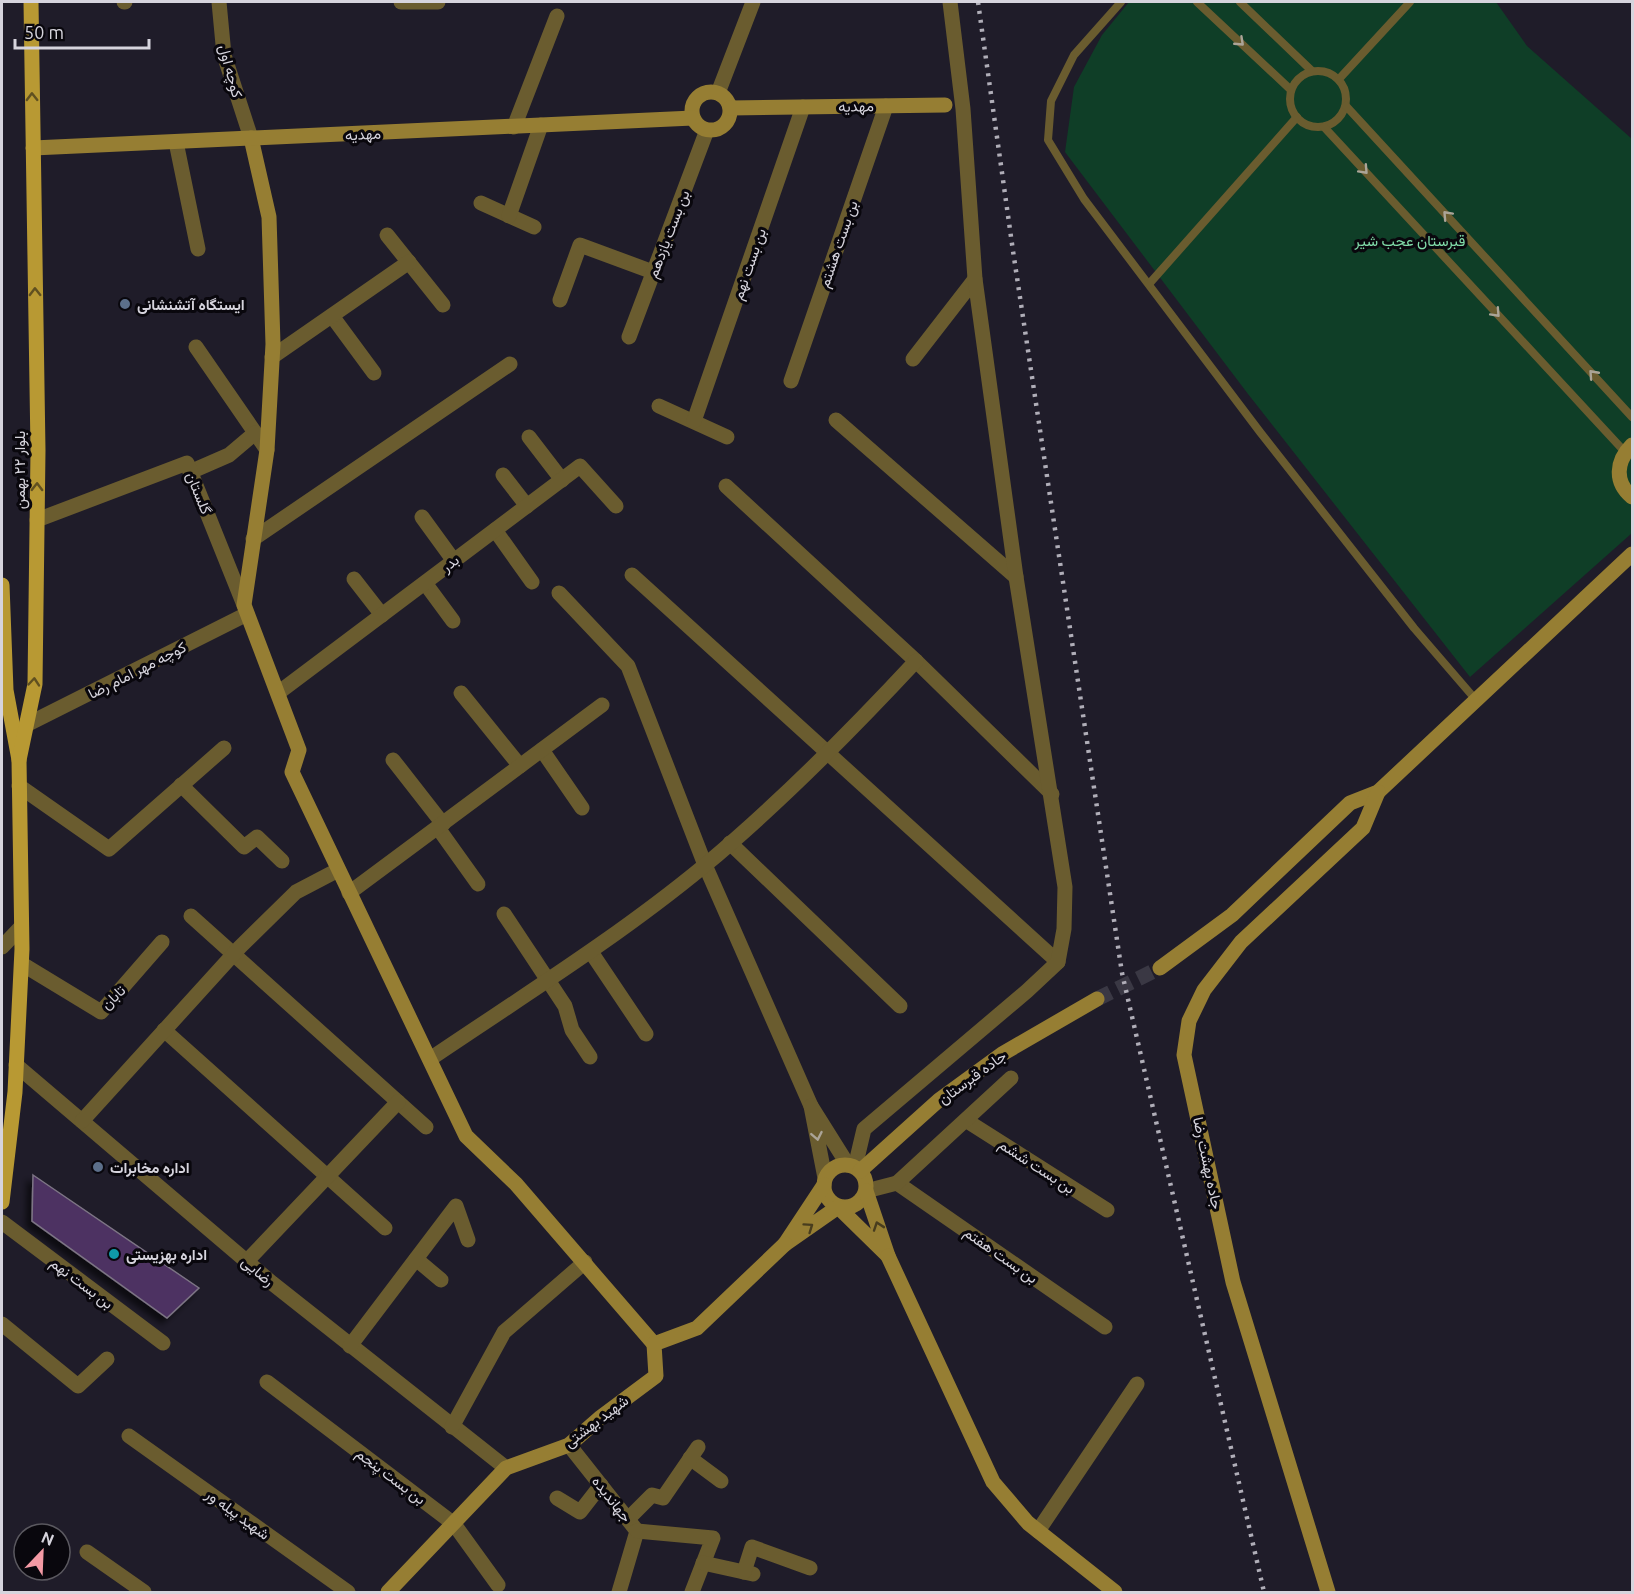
<svg xmlns="http://www.w3.org/2000/svg" width="1634" height="1594" font-family="Ubuntu,Vazirmatn,sans-serif">
<defs>
<filter id="shadow"><feDropShadow dx="-5.5" dy="5.5" stdDeviation="3" flood-color="#0009"/></filter>
</defs>
<rect width="100%" height="100%" fill="#1f1c29"/>
<path fill="#0f3e27" d="M1129,2H1496L1527,46L1632,139V533L1470,677L1248,394L1065,152L1074,87L1102,35Z"/>
<path fill="#4d3262" stroke="#7d7585" stroke-width="1.5" filter="url(#shadow)" d="M33,1175L199,1288L167,1318L32,1221Z"/>
<g fill="none" stroke-linecap="round" stroke-linejoin="round">
<path stroke="#3a3844" stroke-width="15" stroke-dasharray="15 8" stroke-linecap="butt" d="M1097,999L1160,968"/>
<g stroke="#6a5c2f" stroke-width="8">
<path d="M1121,2L1074,55L1051,101L1048,140L1084,199L1260,432L1414,628L1476,700"/>
<path d="M1197,2L1291,90"/>
<path d="M1240,2L1312,71"/>
<circle cx="1318" cy="99" r="28"/>
<path d="M1339,79L1410,2"/>
<path d="M1346,106L1632,417"/>
<path d="M1324,127L1625,452"/>
<path d="M1149,284L1297,117"/>
</g>
<g stroke="#6a5c2f" stroke-width="15">
<path d="M124,2H125"/>
<path d="M219,2L224,55L251,138"/>
<path d="M401,2H438"/>
<path d="M718,93L753,2"/>
<path d="M514,127L557,16"/>
<path d="M176,142L198,249"/>
<path d="M481,203L534,227"/>
<path d="M509,216L541,125"/>
<path d="M387,235L443,305"/>
<path d="M560,300L580,245L653,272"/>
<path d="M332,316L374,373"/>
<path d="M629,337L707,130"/>
<path d="M196,347L267,450"/>
<path d="M272,357L409,262"/>
<path d="M913,359L975,279"/>
<path d="M791,381L886,106"/>
<path d="M659,406L727,437"/>
<path d="M836,420L1016,577"/>
<path d="M694,421L803,107"/>
<path d="M529,437L562,480"/>
<path d="M190,472L229,455L255,433"/>
<path d="M503,475L527,506"/>
<path d="M726,486L916,661L1052,794"/>
<path d="M422,517L454,561"/>
<path d="M37,520L187,463L244,605"/>
<path d="M495,530L532,582"/>
<path d="M253,539L510,364"/>
<path d="M632,575L1058,962"/>
<path d="M354,579L382,615"/>
<path d="M425,583L453,621"/>
<path d="M559,593L628,666L705,865L811,1106"/>
<path d="M278,693L580,466L616,506"/>
<path d="M461,693L520,766"/>
<path d="M26,725L247,614"/>
<path d="M542,750L582,808"/>
<path d="M393,760L443,824"/>
<path d="M181,785L244,847L257,837L282,861"/>
<path d="M19,786L109,849L224,748"/>
<path d="M438,828L478,884"/>
<path d="M730,843L900,1006"/>
<path d="M349,893L602,705"/>
<path d="M504,914L565,1006L572,1030L590,1057"/>
<path d="M191,916L426,1127"/>
<path d="M2,947L21,927"/>
<path d="M591,952L646,1034"/>
<path d="M22,964L101,1012L162,942"/>
<path d="M164,1030L385,1228"/>
<path d="M430,1059C523,996 618,937 704,866C780,803 849,733 916,661"/>
<path d="M16,1065L272,1283L506,1468"/>
<path d="M82,1121L240,947L296,892L338,870"/>
<path d="M967,1121L1107,1210"/>
<path d="M855,1167L864,1129L1027,991L1058,962L1064,929L1065,887L1016,577L975,279L963,109L950,2"/>
<path d="M825,1178L811,1106L848,1165"/>
<path d="M897,1183L1105,1327"/>
<path d="M866,1191L897,1183L1011,1078"/>
<path d="M2,1222L163,1343"/>
<path d="M416,1259L441,1280"/>
<path d="M247,1261L398,1102"/>
<path d="M2,1324L78,1386L107,1359"/>
<path d="M350,1346L456,1206L468,1240"/>
<path d="M267,1382L454,1524L498,1585"/>
<path d="M452,1427L504,1332L585,1262"/>
<path d="M129,1436L348,1592"/>
<path d="M569,1445L637,1531L619,1592"/>
<path d="M690,1458L721,1481"/>
<path d="M557,1498L580,1512L601,1485"/>
<path d="M628,1519L652,1495L663,1498L698,1447"/>
<path d="M637,1531L713,1538L692,1592"/>
<path d="M1038,1531L1137,1384"/>
<path d="M87,1552L144,1592"/>
<path d="M703,1563L753,1574"/>
<path d="M744,1572L752,1547L810,1568"/>
</g>
<g stroke="#967e33" stroke-width="15">
<circle cx="711" cy="111" r="19"/>
<path d="M730,108L945,105"/>
<path d="M251,138L269,217L273,344L267,450L244,605L299,750L292,772L466,1136L516,1184L654,1344"/>
<path d="M33,148L693,118"/>
<path d="M1632,445C1616,461 1614,482 1632,497"/>
<path d="M1160,968L1232,915L1350,803L1378,792L1632,554"/>
<circle cx="845" cy="1186" r="21"/>
<path d="M860,1171L939,1100L1002,1054L1097,999"/>
<path d="M824,1185L785,1244L838,1207L888,1256L866,1191"/>
<path d="M888,1256L993,1482L1028,1523L1115,1592"/>
<path d="M388,1592L506,1468L569,1445L601,1417L656,1376L654,1344L697,1328L785,1244"/>
<path d="M1328,1592L1233,1282L1184,1055L1189,1021L1204,990L1241,942L1363,828L1378,792"/>
</g>
<g stroke="#b89933" stroke-width="15">
<path d="M2,585L6,690L19,760L22,949L15,1092L2,1202"/>
<path d="M19,760L35,684L38,450L31,2"/>
</g>
<path stroke="#b0aeb8" stroke-width="4.5" stroke-dasharray="3 6" stroke-linecap="butt" d="M978,2L1013,251L1122,973L1264,1592"/>
</g>
<defs><path id="oneway-chevron" d="M-2-3.5L2.5 0L-2 3.5" fill="none" stroke-width="1.6" stroke-linecap="round" stroke-linejoin="round" transform="scale(1.5)"/></defs>
<g stroke="#aba497">
<use href="#oneway-chevron" transform="translate(1240 42) rotate(43)"/>
<use href="#oneway-chevron" transform="translate(1364 170) rotate(47)"/>
<use href="#oneway-chevron" transform="translate(1447 215) rotate(-133)"/>
<use href="#oneway-chevron" transform="translate(1496 313) rotate(47)"/>
<use href="#oneway-chevron" transform="translate(1593 374) rotate(-132)"/>
<use href="#oneway-chevron" transform="translate(817 1136) rotate(79)"/>
</g>
<g stroke="#605020">
<use href="#oneway-chevron" transform="translate(32 97) rotate(-91)"/>
<use href="#oneway-chevron" transform="translate(35 292) rotate(-91)"/>
<use href="#oneway-chevron" transform="translate(37 487) rotate(-89)"/>
<use href="#oneway-chevron" transform="translate(34 682) rotate(-85)"/>
</g>
<g stroke="#483d1e">
<use href="#oneway-chevron" transform="translate(878 1226) rotate(-109)"/>
<use href="#oneway-chevron" transform="translate(809 1227) rotate(-35)"/>
</g>
<g fill="#5c6f8a" stroke="#09070d" stroke-width="2">
<circle cx="125" cy="304" r="6"/>
<circle cx="98" cy="1167" r="6"/>
</g>
<circle fill="#0f9aa8" stroke="#09070d" stroke-width="2" cx="114" cy="1254" r="6"/>
<g text-anchor="middle" dominant-baseline="central" stroke-width="6" stroke-linejoin="round" paint-order="stroke">
<g font-size="15" fill="#d6d4dd" stroke="#09070d">
<text transform="translate(231 71) rotate(75)">کوچه اول</text>
<text transform="translate(856 106) rotate(-1)">مهدیه</text>
<text transform="translate(363 134) rotate(-3)">مهدیه</text>
<text transform="translate(668 234) rotate(-69)">بن بست یازدهم</text>
<text transform="translate(838 244) rotate(-71)">بن بست هشتم</text>
<text transform="translate(749 264) rotate(-71)">بن بست نهم</text>
<text transform="translate(19 470) rotate(-90)">بلوار ۲۲ بهمن</text>
<text transform="translate(199 493) rotate(68)">گلستان</text>
<text transform="translate(450 563) rotate(-37)">بدر</text>
<text transform="translate(137 670) rotate(-27)">کوچه مهر امام رضا</text>
<text transform="translate(113 997) rotate(-44)">تابان</text>
<text transform="translate(972 1077) rotate(-36)">جاده قبرستان</text>
<text transform="translate(1208 1163) rotate(78)">جاده بهشت رضا</text>
<text transform="translate(1037 1166) rotate(33)">بن بست ششم</text>
<text transform="translate(1001 1255) rotate(35)">بن بست هفتم</text>
<text transform="translate(258 1271) rotate(40)">رضایی</text>
<text transform="translate(82 1283) rotate(37)">بن بست نهم</text>
<text transform="translate(596 1421) rotate(-37)">شهید بهشتی</text>
<text transform="translate(391 1476) rotate(37)">بن بست پنجم</text>
<text transform="translate(612 1499) rotate(52)">جهاندیده</text>
<text transform="translate(238 1514) rotate(36)">شهید پیله ور</text>
</g>
<g font-size="15" fill="#81dca9" stroke="#09070d">
<text x="1410" y="240">قبرستان عجب شیر</text>
</g>
<g font-size="15" font-weight="bold" fill="#d6d4dd" stroke="#09070d" text-anchor="start">
<text x="137" y="304">ایستگاه آتشنشانی</text>
<text x="110" y="1167">اداره مخابرات</text>
<text x="126" y="1254">اداره بهزیستی</text>
</g>
</g>
<rect width="1634" height="1594" fill="none" stroke="#d6d4dd" stroke-width="6"/>
<g transform="translate(42 1552) rotate(23)"><circle r="28" fill="#09070d" stroke="#5b5960" stroke-width="1.5"/>
<path d="M0-4.5L10 22L0 15L-10 22Z" fill="#f49aa5"/>
<text y="-9" font-size="16" font-weight="bold" text-anchor="middle" fill="#d6d4dd">N</text>
</g>
<path d="M15 39v9h134v-9" fill="none" stroke="#d6d4dd" stroke-width="3"/>
<text x="24" y="39" font-size="18" fill="#d6d4dd" stroke="#09070d" stroke-width="4.5" paint-order="stroke">50 m</text>
</svg>
